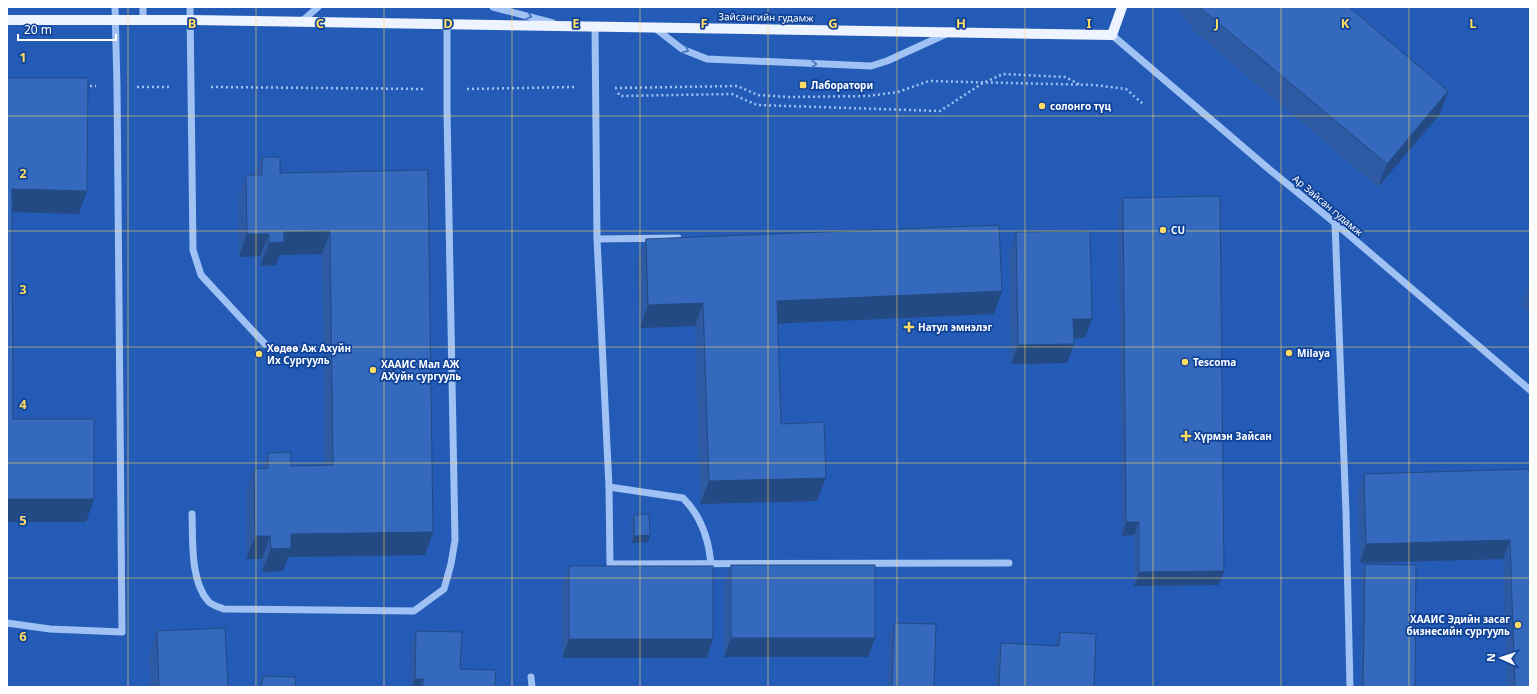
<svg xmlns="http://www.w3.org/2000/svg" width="1537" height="694" font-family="'Noto Sans',sans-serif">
<rect width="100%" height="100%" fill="#104297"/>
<rect fill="#235bb6" x="7" y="7" width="1523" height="680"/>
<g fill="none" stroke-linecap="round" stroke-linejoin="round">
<g stroke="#a0c1f4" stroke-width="2.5" stroke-dasharray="2 3" stroke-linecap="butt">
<path d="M85,86H96"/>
<path d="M137,87H170"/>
<path d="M211,87L426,89"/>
<path d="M615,88L737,86L758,95L789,97L868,96L898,92L929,81L1094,85L1126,89L1143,104"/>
<path d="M467,89L574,87"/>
<path d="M618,93L620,96L732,94L757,105L940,111L983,83L1003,74L1065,77L1079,84"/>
</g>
<g stroke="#a0c1f4" stroke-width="7">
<path d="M190,7L193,250L201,275L265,344"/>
<path d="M493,7L553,23"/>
<path d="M143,20V7"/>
<path d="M301,22L318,7"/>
<path d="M595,26L597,239L678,238"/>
<path d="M655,28L682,49L707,59L871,66L887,61L946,34"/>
<path d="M1112,35L1270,170L1335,223L1530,390"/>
<path d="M1335,223L1346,513L1350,687"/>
<path d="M597,239L609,487L683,498C701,516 709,540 711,565"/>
<path d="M609,487L610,564L1009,563"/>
<path d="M192,514C193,540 190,580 208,601C211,605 219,607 224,609L414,611L444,589L451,564L455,540L447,111V24"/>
<path d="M7,623L50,629L122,632L117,86L115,7"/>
<path d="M531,677L532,687"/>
</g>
<path stroke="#edf3ff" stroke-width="10" d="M7,20H190L1112,35L1122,7"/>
</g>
<g fill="#2d5aa3">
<path d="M1177,7H1349L1448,91L1440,114L1378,187L1195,32Z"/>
<path d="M262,157L280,173L428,170L433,532L425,555L288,557L283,571L262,572V559H246V492L254,469H262L268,453L291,466L325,465L322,254L279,255L276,265L260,266V256L239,257L238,198L246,175H255Z"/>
<path d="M1123,198L1219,585L1134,586V535L1122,536L1118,211Z"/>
<path d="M1016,232L1085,338H1073L1067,363L1011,364L1009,251Z"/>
<path d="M646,239L1002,291L994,314L778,323L781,424L817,501L700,504L695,326L640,328L637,262Z"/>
<path d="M1530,281V312L1521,305Z"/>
<path d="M1530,469V687H1507L1503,559L1360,563L1357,493L1364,474Z"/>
<path d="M634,515L648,542L632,543L631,522Z"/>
<path d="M1365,564L1415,687H1361L1362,571Z"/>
<path d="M731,565L875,638L868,657H724V584Z"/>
<path d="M569,566L707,658H562V585Z"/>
<path d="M894,623L934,687H888L889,636Z"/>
<path d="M157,631L228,687H150L149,654Z"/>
<path d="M416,631L460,669L495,687H410L411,645Z"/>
<path d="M1060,632L1094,687H995L996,657L1001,643L1055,646Z"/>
<path d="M263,676L295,687H258Z"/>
</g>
<g fill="#244a84">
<path d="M1448,91L1440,114L1378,187L1387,164Z"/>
<path d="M12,189L87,191L79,214L7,212Z"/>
<path d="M330,231L322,254L279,255L276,265L260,266L269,243L284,232Z"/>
<path d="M247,234H269L260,256L239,257Z"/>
<path d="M1002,291L994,314L769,324L777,301Z"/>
<path d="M703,303L695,326L640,328L648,305Z"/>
<path d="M1073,319H1092L1085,338H1066Z"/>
<path d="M1074,344L1067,363L1011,364L1018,345Z"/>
<path d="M826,478L817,501L700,504L709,481Z"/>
<path d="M7,499H94L86,522H7Z"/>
<path d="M1126,522H1139L1134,535L1122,536Z"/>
<path d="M433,532L425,555L288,557L283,571L262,572L271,549L291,534Z"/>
<path d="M650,535L648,542L632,543L634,536Z"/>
<path d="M255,536H270L262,559H246Z"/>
<path d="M1510,540L1503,559L1360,563L1366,544Z"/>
<path d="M1224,571L1219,585L1134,586L1139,572Z"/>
<path d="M731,638H875L868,657H724Z"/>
<path d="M569,639H713L707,658H562Z"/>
<path d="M415,679H423L420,687H412Z"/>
</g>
<g fill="#3469bd" stroke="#244a84">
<path d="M1201,7H1349L1448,91L1387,164L1203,10Z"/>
<path d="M7,78H88L87,191L12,189L13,419H94V499H7Z"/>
<path d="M262,157H280V173L428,170L433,532L291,534V548L271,549L270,536H255L254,469L268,468V453L291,452V466L333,465L330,231L284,232V242L269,243V234H247L246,175H262Z"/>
<path d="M1220,196L1224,571L1139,572V522H1126L1123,198Z"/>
<path d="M999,225L1002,291L777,301L781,424L824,422L826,478L709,481L703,303L648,305L646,239Z"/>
<path d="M1090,231L1092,319H1073L1074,344L1018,345L1016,232Z"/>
<path d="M1530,469V687H1515L1510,540L1366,544L1364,474Z"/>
<path d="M649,514L650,535L634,536V515Z"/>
<path d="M1365,564L1416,565L1415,687H1363Z"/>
<rect x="731" y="565" width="144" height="73"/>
<rect x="569" y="566" width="144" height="73"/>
<path d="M894,623L936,624L934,687H892Z"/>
<path d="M225,628L228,687H159L157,631Z"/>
<path d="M416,631L462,632L460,669L496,670L495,687H423V679H415Z"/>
<path d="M1060,632L1096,634L1094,687H999L1001,643L1059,646Z"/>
<path d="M263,676L296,677L295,687H261Z"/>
</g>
<defs><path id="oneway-chevron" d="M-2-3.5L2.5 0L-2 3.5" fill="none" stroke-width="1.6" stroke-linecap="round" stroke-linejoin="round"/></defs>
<g stroke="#426eb8">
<use href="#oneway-chevron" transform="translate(529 16) rotate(15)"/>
<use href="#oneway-chevron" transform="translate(686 50) rotate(25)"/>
<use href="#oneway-chevron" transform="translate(814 64) rotate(2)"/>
</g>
<path fill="none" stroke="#ffdc63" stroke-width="1" stroke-opacity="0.55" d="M128,7V687M256,7V687M384,7V687M512,7V687M640,7V687M768,7V687M897,7V687M1025,7V687M1153,7V687M1281,7V687M1409,7V687M7,116H1530M7,231H1530M7,347H1530M7,463H1530M7,578H1530"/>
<g fill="#ffdc63" stroke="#104297" stroke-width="1.5">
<rect x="799" y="81" width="8" height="8" rx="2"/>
<circle cx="1042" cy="106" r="4"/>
<circle cx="1163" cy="230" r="4"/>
<path d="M907 321h4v4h4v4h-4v4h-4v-4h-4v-4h4z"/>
<circle cx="1289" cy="353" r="4"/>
<circle cx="259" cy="354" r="4"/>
<circle cx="1185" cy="362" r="4"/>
<circle cx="373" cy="370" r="4"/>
<path d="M1184 430h4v4h4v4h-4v4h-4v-4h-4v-4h4z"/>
<circle cx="1518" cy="625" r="4"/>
</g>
<g text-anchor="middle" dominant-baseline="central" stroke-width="3.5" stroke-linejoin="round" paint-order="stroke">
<g font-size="10" fill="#fff" stroke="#104297">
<text transform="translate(766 17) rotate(1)">Зайсангийн гудамж</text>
<text transform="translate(1328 205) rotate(40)">Ар Зайсан гудамж</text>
</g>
<g font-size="10" font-weight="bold" fill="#fff" stroke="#104297" text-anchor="start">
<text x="811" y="85">Лаборатори</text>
<text x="1050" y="106">солонго түц</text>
<text x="1171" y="230">CU</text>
<text x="918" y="327">Натул эмнэлэг</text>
<text x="267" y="348">Хөдөө Аж Ахуйн<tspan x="267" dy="12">Их Сургууль</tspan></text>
<text x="1297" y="353">Milaya</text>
<text x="1193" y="362">Tescoma</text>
<text x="381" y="364">ХААИС Мал АЖ<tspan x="381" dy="12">АХуйн сургууль</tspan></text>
<text x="1194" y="436">Хүрмэн Зайсан</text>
<text x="1510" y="619" text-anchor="end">ХААИС Эдийн засаг<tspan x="1510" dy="12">бизнесийн сургууль</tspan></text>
</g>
</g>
<g font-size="13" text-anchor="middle" font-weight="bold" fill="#ffdc63" stroke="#104297" stroke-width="3.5" stroke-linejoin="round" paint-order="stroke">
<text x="192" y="28">B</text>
<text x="320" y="28">C</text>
<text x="448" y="28">D</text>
<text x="576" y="28">E</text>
<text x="704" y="28">F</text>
<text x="833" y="28">G</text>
<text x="961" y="28">H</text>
<text x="1089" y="28">I</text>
<text x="1217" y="28">J</text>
<text x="1345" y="28">K</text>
<text x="1473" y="28">L</text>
<text x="23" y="62">1</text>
<text x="23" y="178">2</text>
<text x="23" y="294">3</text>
<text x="23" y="409">4</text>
<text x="23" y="525">5</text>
<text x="23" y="641">6</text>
</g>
<rect width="1537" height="694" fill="none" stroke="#ffffff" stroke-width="16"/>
<g transform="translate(1501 658) rotate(273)" stroke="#104297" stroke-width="3" paint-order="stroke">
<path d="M0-3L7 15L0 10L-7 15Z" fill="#ffffff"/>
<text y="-6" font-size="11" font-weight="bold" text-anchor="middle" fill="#ffffff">N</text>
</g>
<path d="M18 34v6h98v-6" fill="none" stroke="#ffffff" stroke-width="2"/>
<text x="24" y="34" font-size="12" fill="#ffffff" stroke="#104297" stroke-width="3" paint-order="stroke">20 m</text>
</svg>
